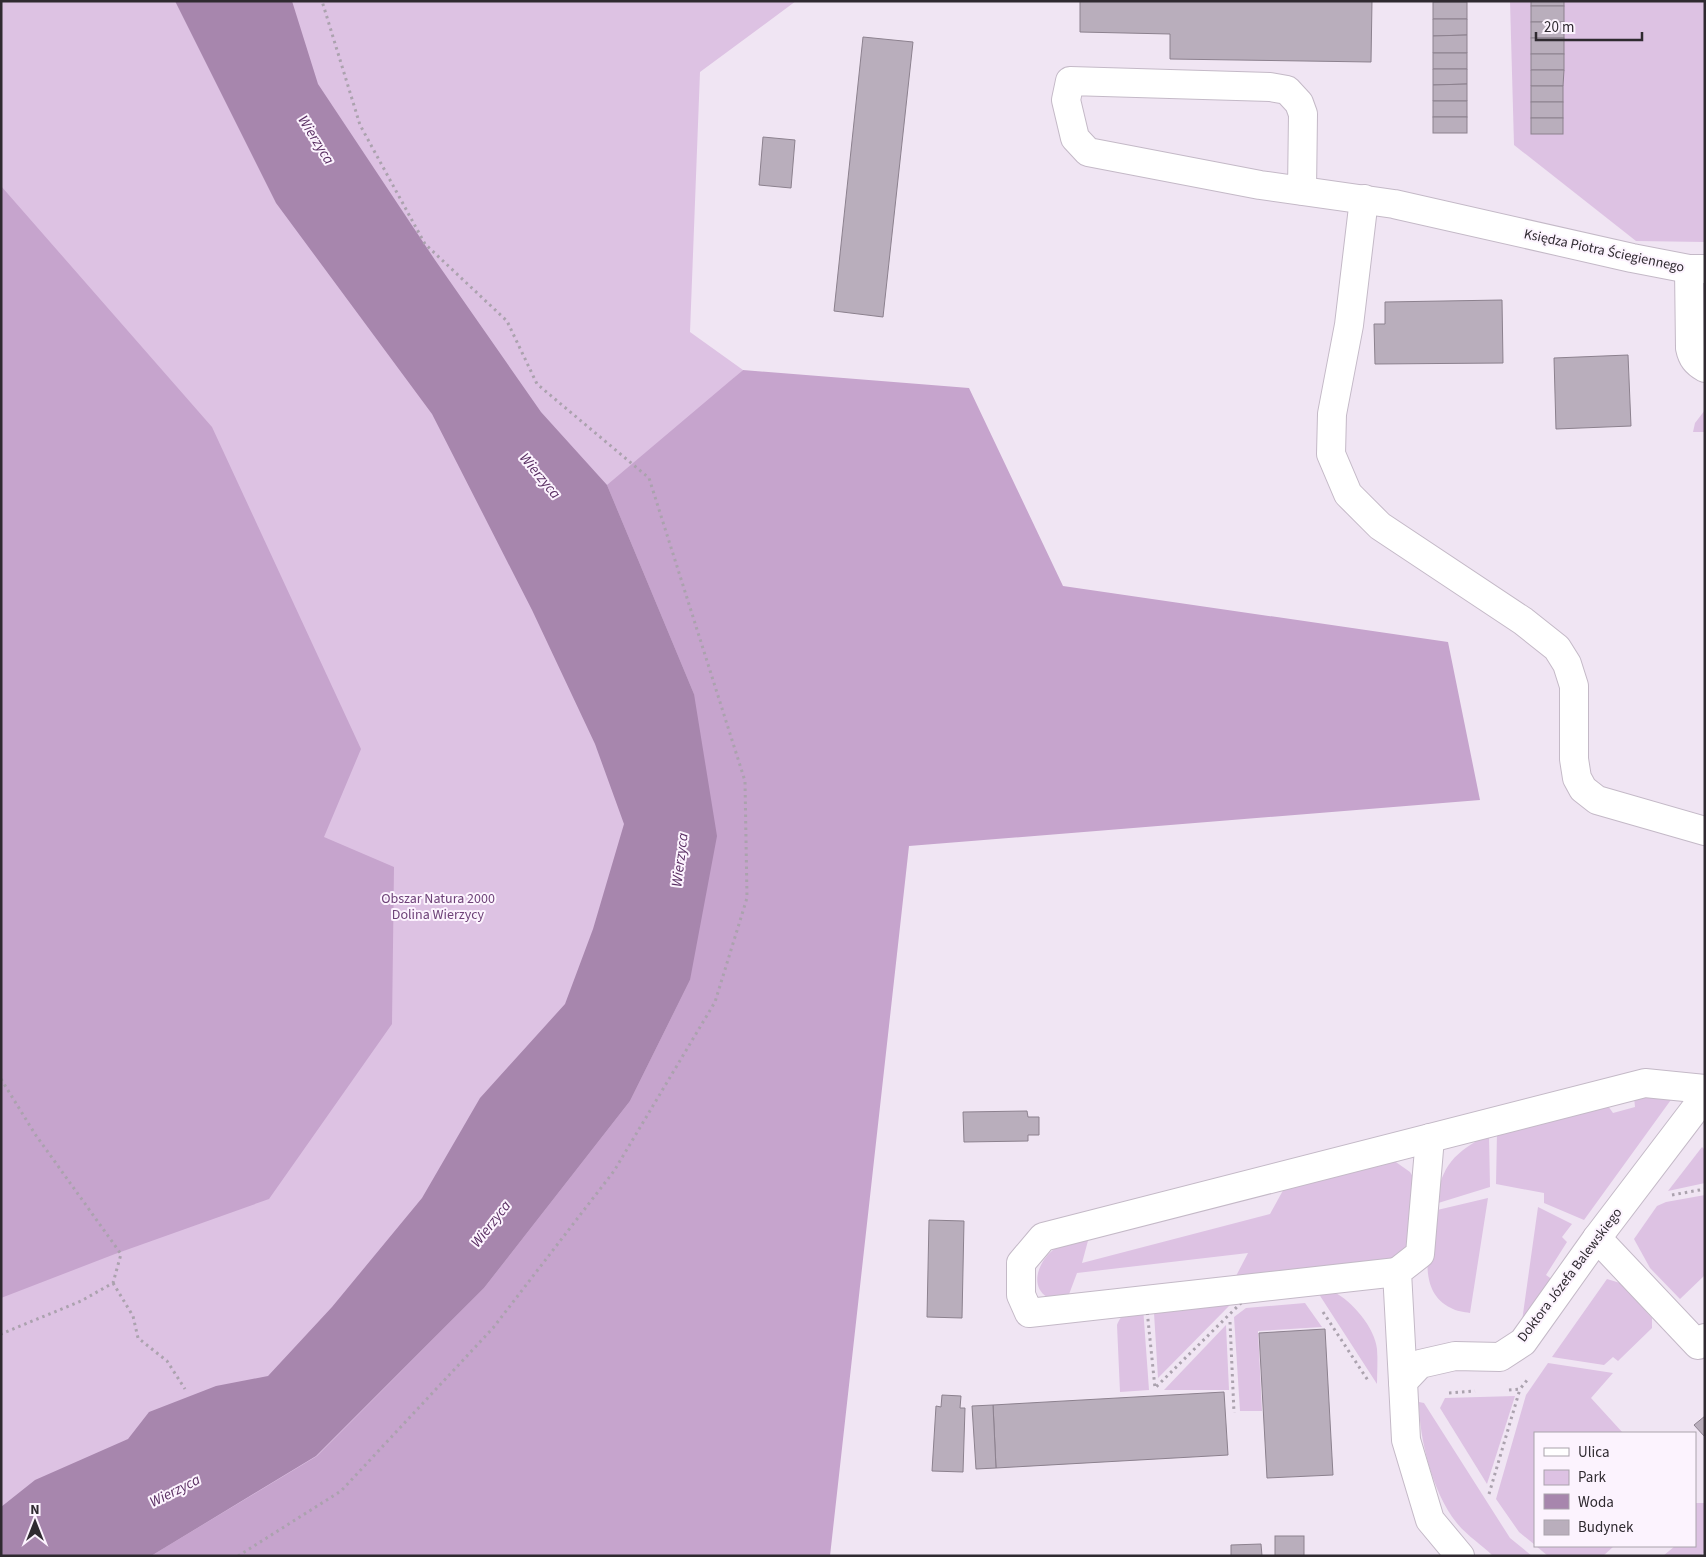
<svg xmlns="http://www.w3.org/2000/svg" width="1706" height="1557" font-family="'Source Sans 3',sans-serif">
<rect width="100%" height="100%" fill="#f0e5f3"/>
<g fill="#ddc2e3">
<path d="M1,1H796L700,72L690,332L743,370L734,378L684,1556H1Z"/>
<path d="M1510,1H1705V242L1636,241L1514,145Z"/>
<path d="M1705,410V432H1693L1695,423Z"/>
<path d="M1634,1097H1673L1584,1220L1544,1203V1193L1496,1184L1497,1132L1606,1103L1613,1113L1635,1107Z"/>
<path d="M1489,1134L1490,1187L1435,1204C1443,1163 1453,1154 1489,1134Z"/>
<path d="M1702,1147L1705,1150V1183L1668,1191Z"/>
<path d="M1393,1160L1410,1172L1416,1182L1407,1251L1393,1261L1235,1278L1248,1253L1077,1273L1068,1297H1047C1028,1285 1040,1258 1056,1248C1065,1243 1079,1240 1089,1237L1082,1263L1270,1214L1286,1185Z"/>
<path d="M1705,1195V1275L1680,1299L1650,1268L1634,1239L1657,1206L1666,1202Z"/>
<path d="M1488,1198L1470,1313C1464,1312 1456,1311 1451,1308C1415,1291 1430,1242 1433,1211Z"/>
<path d="M1538,1207L1572,1224L1562,1237L1567,1242L1546,1275L1553,1280L1522,1321Z"/>
<path d="M1607,1279L1620,1283L1652,1318V1328L1618,1361L1613,1357L1604,1365L1552,1357Z"/>
<path d="M1315,1288C1321,1289 1328,1290 1334,1292C1352,1301 1375,1328 1377,1349C1378,1360 1377,1373 1377,1384Z"/>
<path d="M1305,1303L1322,1327L1258,1331L1262,1411H1240L1234,1317L1246,1308Z"/>
<path d="M1230,1305L1158,1378L1154,1313Z"/>
<path d="M1143,1307L1149,1390L1120,1392L1117,1325C1122,1312 1130,1311 1143,1307Z"/>
<path d="M1226,1325L1229,1390H1164Z"/>
<path d="M1548,1363L1613,1373L1591,1398L1623,1433H1535V1545L1519,1532L1496,1499L1526,1395Z"/>
<path d="M1515,1396L1487,1484L1440,1408L1445,1398Z"/>
<path d="M1419,1402L1424,1403L1510,1538L1532,1556H1493C1482,1545 1466,1535 1456,1522C1433,1493 1419,1439 1419,1402Z"/>
<path d="M1695,1503H1705V1552L1700,1556H1663L1675,1546H1695Z"/>
<path d="M1536,1546H1614L1603,1556H1548Z"/>
</g>
<g fill="#c6a4cd">
<path d="M1,186L212,427L361,749L324,837L394,867L392,1024L269,1199L115,1254L1,1298Z"/>
<path d="M743,370L969,388L1063,586L1448,642L1480,800L909,846L830,1556H151L317,1456L484,1288L630,1101L690,980L694,694L607,485Z"/>
</g>
<path fill="#a786ad" d="M175,1H292L318,84L435,260L541,412L607,485L694,694L717,836L690,980L630,1101L484,1288L316,1456L151,1556H1V1507L35,1480L128,1439L149,1412L216,1386L268,1376L332,1307L422,1198L480,1098L565,1004L593,929L624,824L595,744L532,610L432,414L276,203Z"/>
<g fill="#b9aebc" stroke="#8c818e">
<path d="M1080,1H1372L1371,62L1170,59V34L1080,32Z"/>
<rect x="1531" y="1" width="33" height="5"/>
<rect x="1433" y="2" width="34" height="17"/>
<rect x="1531" y="6" width="33" height="16"/>
<path d="M1433,19H1467V35L1433,36Z"/>
<rect x="1531" y="22" width="33" height="16"/>
<path d="M1467,35V53H1433V36Z"/>
<path d="M863,37L913,42L883,317L834,311Z"/>
<rect x="1531" y="38" width="33" height="16"/>
<rect x="1433" y="53" width="34" height="16"/>
<rect x="1531" y="54" width="33" height="16"/>
<path d="M1433,69H1467V84L1433,85Z"/>
<path d="M1531,70H1564L1563,86H1531Z"/>
<path d="M1467,84V101H1433V85Z"/>
<rect x="1531" y="86" width="32" height="16"/>
<rect x="1433" y="101" width="34" height="16"/>
<rect x="1531" y="102" width="32" height="16"/>
<rect x="1433" y="117" width="34" height="16"/>
<rect x="1531" y="118" width="32" height="16"/>
<path d="M763,137L795,140L791,188L759,185Z"/>
<path d="M1502,300L1503,363L1375,364L1374,324H1385V302Z"/>
<path d="M1628,355L1631,426L1556,429L1554,358Z"/>
<path d="M1027,1111L1028,1117H1039V1135H1028V1141L964,1142L963,1112Z"/>
<path d="M929,1220L964,1221L962,1318L927,1317Z"/>
<path d="M1325,1329L1333,1475L1267,1478L1259,1333Z"/>
<path d="M1224,1392L1228,1455L996,1468L993,1405Z"/>
<path d="M942,1395L961,1396L960,1408H965L963,1472L932,1471L936,1406L941,1407Z"/>
<path d="M993,1405L996,1468L976,1469L972,1406Z"/>
<path d="M1705,1416V1437L1694,1425Z"/>
<rect x="1275" y="1536" width="29" height="20"/>
<path d="M1261,1544L1262,1556H1231V1545Z"/>
</g>
<g fill="none" stroke-linecap="round" stroke-linejoin="round">
<defs>
<g id="minor">
<path d="M1302,191L1303,114L1299,103L1287,90L1270,87L1070,81L1066,100L1075,138L1088,152L1260,185L1394,204L1632,258L1689,269H1705"/>
<path d="M1364,199L1349,325L1332,414L1331,454L1348,494L1380,526L1523,621L1557,648L1567,664L1574,686V759L1577,778L1583,789L1597,800L1705,831"/>
<path d="M1689,269L1690,348C1692,358 1696,363 1705,368"/>
<path d="M1597,1238L1698,1345L1705,1338"/>
<path d="M1397,1272L1029,1313L1021,1295V1263L1043,1237L1645,1083L1705,1089"/>
<path d="M1403,1382L1397,1272L1420,1254L1430,1138"/>
<path d="M1460,1556L1430,1520L1406,1440L1403,1382L1420,1364L1455,1356L1500,1357L1523,1342L1597,1238L1705,1096"/>
</g>
</defs>
<use href="#minor" stroke="#c4b9c7" stroke-width="30"/>
<g stroke="#aba2ae" stroke-width="3" stroke-dasharray="2.5 4" stroke-linecap="butt">
<path d="M1,1079L35,1134L121,1254L113,1283L81,1301L1,1334"/>
<path d="M1672,1195L1705,1189"/>
<path d="M113,1283L133,1316L138,1338L167,1361L185,1389"/>
<path d="M1246,1298L1155,1388L1147,1310Z"/>
<path d="M1323,1312L1369,1382"/>
<path d="M1230,1322L1234,1413"/>
<path d="M1509,1390L1520,1389L1528,1379"/>
<path d="M1449,1393L1475,1391"/>
<path d="M1489,1494L1520,1389"/>
<path d="M238,1556L341,1491L493,1328L614,1171L715,1002L747,898L745,781L649,478L537,384L507,321L425,244L360,125L322,1"/>
</g>
<use href="#minor" stroke="#fff" stroke-width="28"/>
</g>
<g text-anchor="middle" dominant-baseline="central" stroke-width="4" stroke-linejoin="round" paint-order="stroke">
<g font-size="14" fill="#2f2a30" stroke="#fcf3fe">
<text transform="translate(1604 251) rotate(12)">Księdza Piotra Ściegiennego</text>
<text transform="translate(1570 1275) rotate(-53)">Doktora Józefa Balewskiego</text>
</g>
<g font-size="14" fill="#6e4278" stroke="#fcf3fe">
<text x="438" y="899">Obszar Natura 2000<tspan x="438" dy="16">Dolina Wierzycy</tspan></text>
</g>
<g font-size="15" font-style="italic" fill="#5a2f63" stroke="#fcf3fe">
<text transform="translate(316 140) rotate(58)">Wierzyca</text>
<text transform="translate(540 476) rotate(50)">Wierzyca</text>
<text transform="translate(680 860) rotate(-83)">Wierzyca</text>
<text transform="translate(491 1224) rotate(-52)">Wierzyca</text>
<text transform="translate(175 1491) rotate(-27)">Wierzyca</text>
</g>
</g>
<rect width="1706" height="1557" fill="none" stroke="#2f2a30" stroke-width="5"/>
<rect x="1534" y="1432" width="162" height="115" fill="#fcf3fe" stroke="#aaa3ac"/>
<rect x="1544" y="1448" width="25" height="8" fill="#ffffff" stroke="#aaa3ac"/>
<text x="1578" y="1457" font-size="15" fill="#2f2a30">Ulica</text>
<rect x="1544" y="1470" width="25" height="15" fill="#ddc2e3" stroke="#aaa3ac"/>
<text x="1578" y="1482" font-size="15" fill="#2f2a30">Park</text>
<rect x="1544" y="1494" width="25" height="15" fill="#a786ad" stroke="#aaa3ac"/>
<text x="1578" y="1507" font-size="15" fill="#2f2a30">Woda</text>
<rect x="1544" y="1520" width="25" height="15" fill="#b9aebc" stroke="#aaa3ac"/>
<text x="1578" y="1532" font-size="15" fill="#2f2a30">Budynek</text>
<g transform="translate(35 1522)" stroke="#fcf3fe" stroke-width="4" paint-order="stroke">
<path d="M0-4L9 19L0 12L-9 19Z" fill="#2f2a30"/>
<text y="-8" font-size="14" font-weight="bold" text-anchor="middle" fill="#2f2a30">N</text>
</g>
<path d="M1536 32v8h106v-8" fill="none" stroke="#2f2a30" stroke-width="2.5"/>
<text x="1544" y="32" font-size="15" fill="#2f2a30" stroke="#fcf3fe" stroke-width="4" paint-order="stroke">20 m</text>
</svg>
